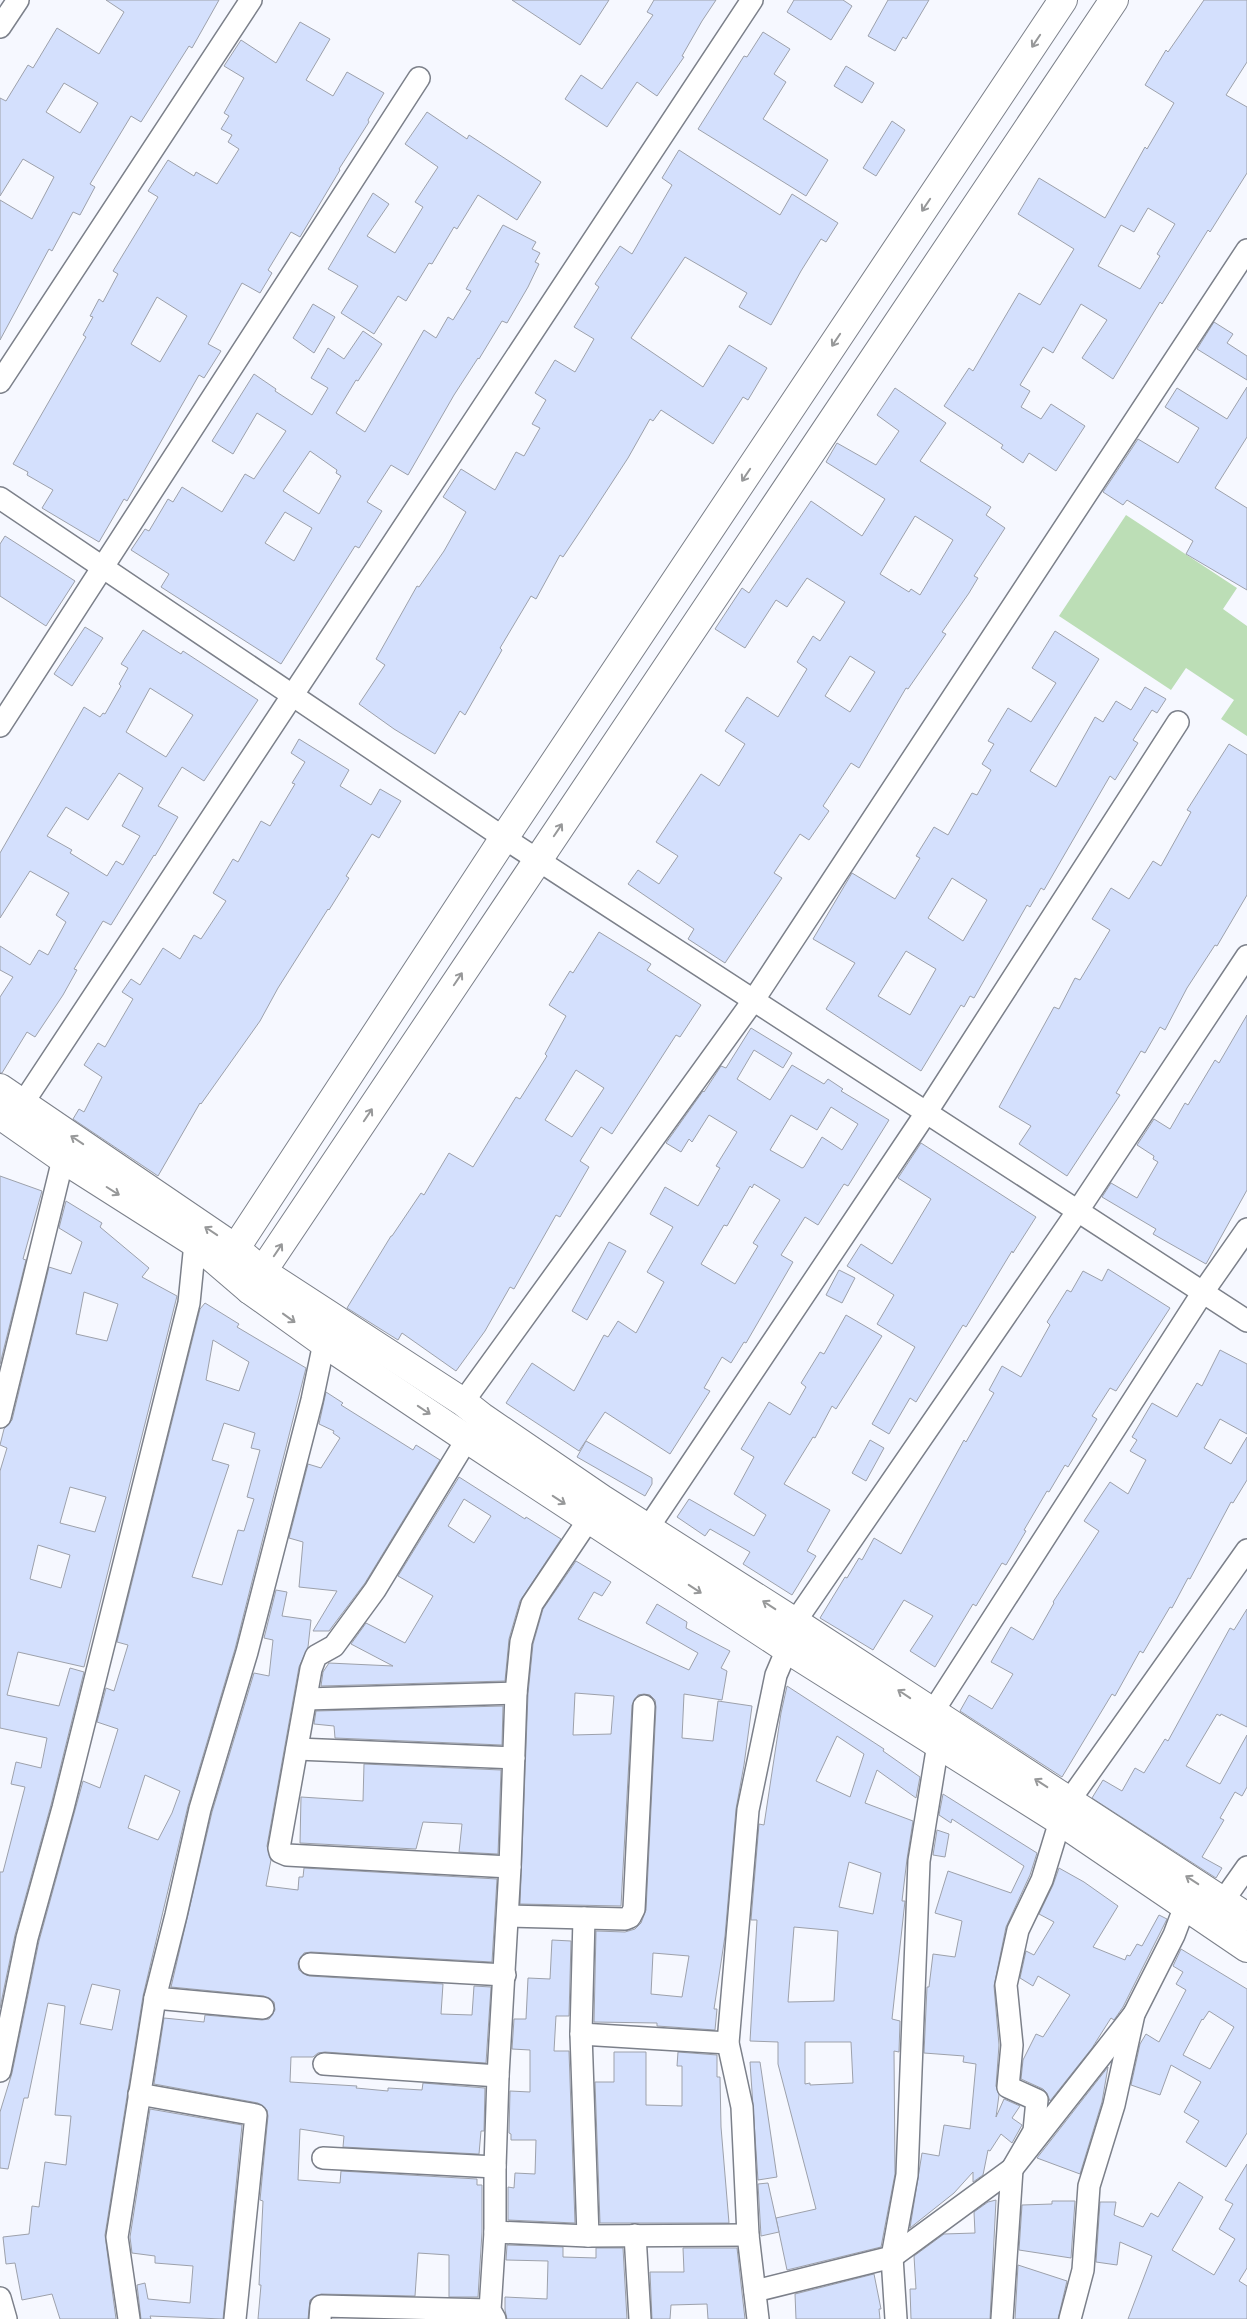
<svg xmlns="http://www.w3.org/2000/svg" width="1247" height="2319" font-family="Poppins,sans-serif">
<rect width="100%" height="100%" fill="#f6f8ff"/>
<path fill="#bcdeb6" d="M1126,515L1237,588L1223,609L1247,626V736L1221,719L1234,700L1186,668L1171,690L1059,616Z"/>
<g fill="#d4e0fd" stroke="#9da1ab" fill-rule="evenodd">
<path d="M106,0H219L192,48L189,46L141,122L131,116L90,184L95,187L80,215L73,212L52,251L49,249L0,340V200L32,219L54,177L23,159L0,196V98L6,101L28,65L33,68L57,28L99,54L124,12ZM64,83L98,103L80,133L46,112Z"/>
<path d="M512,0H609L580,45Z"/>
<path d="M654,0H716L702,21L682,56L684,57L657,96L637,82L607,127L565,99L581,75L602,89L653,15L647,12Z"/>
<path d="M794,0H843L852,6L831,40L787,12Z"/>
<path d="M888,0H929L906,39L903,37L895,51L868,36Z"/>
<path d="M1204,0H1247V62L1226,95L1247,107V173L1210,232L1208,230L1162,304L1160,302L1113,379L1082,358L1107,320L1081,304L1053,353L1043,347L1020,385L1030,391L1021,407L1041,419L1051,404L1085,426L1056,471L1029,453L1023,463L1001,448L1003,445L944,406L969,368L973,371L1019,293L1040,305L1074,249L1018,214L1039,178L1105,218L1145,147L1147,149L1174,103L1145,85L1166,50L1168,52ZM1148,208L1175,224L1157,254L1160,256L1140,289L1098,266L1121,225L1134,232Z"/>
<path d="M300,22L330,39L306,80L333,96L347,72L384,93L368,120L369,122L339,169L340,170L300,237L291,232L268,270L272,273L260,293L242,283L208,344L221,351L204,378L199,375L127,501L124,499L99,542L42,508L53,490L27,475L28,472L13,464L86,337L83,335L93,317L90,316L99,299L103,302L118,274L113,271L158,197L148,191L168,160L194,176L196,172L217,184L239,149L228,142L232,135L221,129L229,116L224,113L244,78L224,66L241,40L276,63ZM157,297L187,316L160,362L131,344Z"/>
<path d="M763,32L790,49L774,74L786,82L763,119L828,160L806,196L698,129L744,56L747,57Z"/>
<path d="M846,66L874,83L862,103L834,86Z"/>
<path d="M427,112L467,139L469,135L541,182L517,220L478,195L457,229L454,227L432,264L429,263L406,301L398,296L374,334L341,313L358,286L328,269L373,193L389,204L367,236L395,253L423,207L415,202L438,167L405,144Z"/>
<path d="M892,121L905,130L876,176L863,168Z"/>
<path d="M679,150L780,215L792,194L838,223L826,242L821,239L801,271L771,325L739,307L747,293L685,257L631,338L703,387L729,345L767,368L748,400L743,397L713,444L661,410L653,421L650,419L628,458L583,527L563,557L560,555L536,599L531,596L500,648L502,650L465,715L460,711L435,754L394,729L359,704L385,665L376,659L417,586L419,587L444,551L466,512L443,497L461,469L495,490L516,452L524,456L540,428L532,424L546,400L535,393L555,360L575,372L594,339L574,327L599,287L595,284L620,246L632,254L672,185L662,178Z"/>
<path d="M503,225L536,242L532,249L540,253L535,262L539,264L528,287L507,323L502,321L479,359L478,358L454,395L408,475L391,465L367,502L382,511L359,548L355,546L281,664L161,587L169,574L131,550L145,529L149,531L168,499L173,502L182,487L222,512L245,474L254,479L286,431L257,413L233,454L212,441L254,374L276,389L275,391L312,415L328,388L311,378L328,348L344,359L363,331L382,344L358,381L356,380L336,413L365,432L424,330L436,338L448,317L453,320L471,291L466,289ZM310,451L337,470L336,473L341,476L319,514L283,491ZM285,512L312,528L294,561L265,543Z"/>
<path d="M313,304L335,317L314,353L293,338Z"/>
<path d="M1214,322L1233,334L1227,343L1247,356V380L1197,349Z"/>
<path d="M1247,387V437L1215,488L1247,508V590L1186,554L1193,541L1127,500L1123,505L1103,492L1138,439L1178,463L1199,428L1165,407L1177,388L1227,419Z"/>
<path d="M895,388L946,423L920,461L991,507L986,515L1005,528L974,576L978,578L969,593L942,632L946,634L908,689L906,688L859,768L851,763L823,806L829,811L809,840L800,834L774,873L782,878L725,963L688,939L694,929L628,884L638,870L659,884L678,856L656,842L701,774L719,786L745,744L725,731L747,697L778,717L807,669L797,662L813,636L820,641L845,602L807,578L787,607L776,600L745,648L715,629L742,588L749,593L811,501L862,536L885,499L826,462L837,443L876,465L899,431L877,415ZM915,516L953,540L920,595L911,589L909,592L880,574ZM850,656L875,672L850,712L825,696Z"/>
<path d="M5,536L75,581L46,626L0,596V544Z"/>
<path d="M85,627L103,638L72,686L54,674Z"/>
<path d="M143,630L181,654L183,651L258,700L204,781L182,767L158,806L178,817L155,856L154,855L111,925L103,921L74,969L77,970L63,995L35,1037L27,1032L2,1073H0V997L13,977L0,970V946L30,965L39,950L48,955L66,922L56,915L69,893L30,871L0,918V853L84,707L100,717L103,713L105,714L121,686L119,684L128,668L121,664ZM150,688L193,715L166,757L126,732ZM119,773L143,788L122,826L140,836L123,865L116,861L107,876L70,853L72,850L47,836L66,807L88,820Z"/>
<path d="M1055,631L1099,659L1030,771L1056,787L1095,717L1103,722L1116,701L1131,710L1145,687L1166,699L1157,713L1152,710L1133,740L1138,743L1115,780L1110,776L1044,890L1041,888L1030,907L1027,905L974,998L970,996L964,1007L961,1005L921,1071L826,1009L855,963L813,939L852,873L895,899L920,858L916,856L934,827L948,835L972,793L977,795L991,770L982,764L994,744L988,741L1008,708L1031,722L1056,683L1032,668ZM952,878L987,900L963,941L928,918ZM906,951L936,969L910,1015L878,996Z"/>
<path d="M299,739L349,770L340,786L371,805L380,789L401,801L379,838L372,834L346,876L349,878L329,910L328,909L278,988L260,1021L201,1104L200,1103L158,1176L73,1119L79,1109L84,1112L102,1077L84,1065L98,1043L105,1047L133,999L122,992L131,979L140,985L163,948L180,959L194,935L201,939L226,901L213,893L233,859L238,862L261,821L270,826L295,784L292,783L305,762L291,753Z"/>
<path d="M1229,744L1247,755V895L1217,946L1215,945L1187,988L1165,1030L1160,1027L1145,1053L1141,1051L1116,1093L1120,1095L1067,1176L1019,1144L1031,1126L999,1107L1054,1007L1059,1009L1075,978L1080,980L1110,930L1092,919L1111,888L1129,899L1153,861L1161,866L1191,812L1187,810Z"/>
<path d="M599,932L651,964L647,970L701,1005L680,1037L676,1035L612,1134L601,1127L580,1161L589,1167L560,1217L556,1215L514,1289L510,1287L485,1331L456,1371L402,1333L398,1340L347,1308L391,1236H392L421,1193L424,1195L449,1153L473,1167L516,1097L520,1099L547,1056L545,1054L566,1016L549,1005L570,971L573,973ZM576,1070L604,1088L572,1137L545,1120Z"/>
<path d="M1247,1015V1190L1206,1264L1153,1234L1156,1229L1102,1197L1111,1183L1137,1198L1158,1162L1153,1159L1154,1156L1137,1145L1154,1119L1170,1129L1185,1103L1188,1105L1215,1060L1219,1063Z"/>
<path d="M751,1028L792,1053L783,1068L754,1050L737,1079L770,1100L792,1065L824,1084L828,1079L843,1089L841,1091L889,1120L848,1186L844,1184L818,1225L805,1217L781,1255L793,1262L746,1343L744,1342L731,1363L722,1357L704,1388L710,1391L670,1454L605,1412L579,1451L506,1403L532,1363L574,1391L604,1335L608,1337L618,1321L636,1333L664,1282L647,1272L673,1227L650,1214L665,1187L698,1206L720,1168L716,1166L737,1132L709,1115L692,1142L689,1139L681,1152L666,1143L703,1091L704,1092L721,1066L726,1068ZM831,1107L858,1124L842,1150L822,1137L804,1167L802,1168L770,1150L791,1115L817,1130ZM754,1184L780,1200L753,1243L758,1246L735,1284L701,1264L724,1225L727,1226L750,1186L752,1188Z"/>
<path d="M921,1143L1036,1217L1013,1253L1012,1251L966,1327L963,1325L916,1402L910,1398L889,1434L872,1424L915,1347L877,1324L894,1295L847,1266L861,1244L892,1264L931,1199L898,1178Z"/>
<path d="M0,1176L42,1191L23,1259L26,1260L0,1364Z"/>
<path d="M66,1201L102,1223L100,1227L149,1268L142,1277L177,1296L84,1667L18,1652L7,1695L59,1706L70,1668L84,1672L51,1805L15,1935L0,2008V1872H3L25,1787L11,1784L16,1762L41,1768L47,1738L0,1728V1471L7,1448L0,1445L4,1429L12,1420L49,1267L71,1274L82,1242L59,1228ZM84,1292L118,1304L107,1341L76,1334ZM70,1487L106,1497L95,1532L60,1523ZM38,1545L70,1555L61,1588L30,1579Z"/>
<path d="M609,1242L626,1251L587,1320L572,1311Z"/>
<path d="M1108,1269L1170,1308L1116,1391L1110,1388L1092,1416L1097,1419L1068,1467L1065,1465L1049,1492L1047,1491L1024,1530L1026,1531L1006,1565L1002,1563L976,1606L973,1604L935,1667L910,1651L933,1616L904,1600L873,1650L820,1618L845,1577L847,1578L859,1558L862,1560L874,1538L901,1554L964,1440L966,1442L994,1393L989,1390L1002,1366L1021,1377L1050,1325L1047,1322L1067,1290L1071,1292L1083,1271L1102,1281Z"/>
<path d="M839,1270L855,1278L842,1303L826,1295Z"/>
<path d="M205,1303L239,1324L237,1327L306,1368L235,1649L188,1806L143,1996L105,2235L116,2319H60L52,2294L22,2300L15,2263L6,2264L3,2237L29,2234L32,2206L39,2207L45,2162L66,2165L71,2116L55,2115L65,2006L48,2003L28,2098H24L8,2169L0,2168V2112L12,2073L39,1941L83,1781L100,1788L118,1729L97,1722L106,1688L114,1691L128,1645L117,1642L200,1309ZM213,1340L249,1362L239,1391L206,1380ZM224,1423L255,1433L251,1448L260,1450L247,1497L254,1499L244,1531L238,1530L222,1585L192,1577L229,1465L212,1460ZM145,1775L180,1791L172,1813L158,1840L128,1828ZM92,1984L120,1990L112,2030L80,2024Z"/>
<path d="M846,1315L882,1336L836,1409L832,1406L815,1438L813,1437L784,1484L830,1510L807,1551L816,1556L792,1595L743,1564L750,1552L710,1529L705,1536L677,1517L689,1499L754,1536L766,1515L734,1494L754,1457L741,1449L769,1402L790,1415L806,1387L801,1383L820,1352L824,1354Z"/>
<path d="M1220,1350L1247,1364V1434L1220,1419L1204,1448L1231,1464L1247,1437V1480L1233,1503L1231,1502L1190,1579L1188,1578L1172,1608L1170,1607L1143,1653L1140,1651L1115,1696L1112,1694L1062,1777L960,1711L969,1695L992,1709L1013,1674L991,1662L1011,1627L1033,1640L1054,1603L1053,1602L1099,1531L1084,1521L1110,1482L1128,1494L1146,1460L1130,1451L1137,1440L1132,1437L1152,1403L1177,1417L1197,1383L1202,1386Z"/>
<path d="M326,1392L343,1403L341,1405L413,1450L416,1445L440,1460L365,1583L329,1631H313L337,1591L299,1587L303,1542L289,1538L308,1464L321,1468L340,1438L333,1433L334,1431L319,1424Z"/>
<path d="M870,1440L884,1448L866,1481L852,1473Z"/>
<path d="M586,1441L652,1478V1484L645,1496L577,1457Z"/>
<path d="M459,1477L525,1519L526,1517L561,1539L520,1601L509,1639L505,1681L321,1686L323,1672L329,1663L393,1666L351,1644L366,1623L405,1643L433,1596L398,1576ZM464,1499L491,1516L474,1543L448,1526Z"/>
<path d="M576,1561L611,1582L602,1596L594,1592L578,1619L689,1670L698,1653L646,1623L657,1604L687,1622L686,1628L730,1651L721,1668L727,1671L722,1700L684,1694L682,1738L713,1741L718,1701L752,1706L744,1765L736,1809L725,1936L714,2009H717L715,2030L657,2026V2023L594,2022L596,1931L625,1932L635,1929L641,1923L646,1910L656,1707L655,1700L650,1695L644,1694L638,1695L632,1705L621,1906L520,1904L528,1694L533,1644L543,1609ZM575,1693L614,1696L611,1734L573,1735ZM653,1953L689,1956L682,1997L651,1994Z"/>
<path d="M276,1590L287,1592L282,1616L311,1620L308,1647L299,1667L267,1846L271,1860L266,1886L298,1890L299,1877H303L304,1868L497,1879L492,1962L311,1952L304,1953L298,1963L299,1970L309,1976L443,1984L441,2014L472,2015L474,1986L491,1987L486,2063L325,2052L318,2053L313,2057H291L290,2082L357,2086L356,2088L388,2091V2088L422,2090L423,2083L485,2088L484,2131H481L479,2154L343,2147L344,2136L300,2129L298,2180L340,2183L341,2171L477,2179V2185H482V2232L478,2297H449V2255L418,2253L415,2296L321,2294L310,2300L308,2319H258L261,2285H259L263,2201L260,2200L268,2116L267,2110L258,2103L154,2084L164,2018L204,2022L205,2015L262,2020L269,2019L275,2010L274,2002L264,1996L171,1987L212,1812L254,1673L269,1676L273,1640L264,1638Z"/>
<path d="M1247,1609V1727L1221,1714L1220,1716L1217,1714L1186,1766L1220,1784L1247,1735V1787L1242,1796L1235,1792L1220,1818L1224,1820L1202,1857L1222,1868L1216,1878L1092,1798L1103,1780L1122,1791L1135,1768L1144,1773L1165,1739L1168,1741L1230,1628L1234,1630Z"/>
<path d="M787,1686L884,1749L883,1751L920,1777L916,1798L877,1770L865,1803L913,1821L907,1859L902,1901H905L892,2019L900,2021L899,2052L894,2051L895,2174L881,2247L787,2270L776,2218L816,2209L778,2064V2042L750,2041L757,1920H751L759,1824L764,1825L781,1713ZM837,1736L864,1754L850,1797L816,1781ZM849,1862L881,1873L873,1914L839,1907ZM794,1927L838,1931L834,2001L788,2002ZM805,2042H851L853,2083L810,2085V2083L805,2084Z"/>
<path d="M503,1706L502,1745L335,1738L334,1726L314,1724L316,1711Z"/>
<path d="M364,1764L501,1770L498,1854L459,1852L462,1824L423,1822L416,1849L300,1843L301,1797L363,1801Z"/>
<path d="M943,1794L1037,1853L1030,1875L1006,1927L994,1986L999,2045L996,2086L999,2095L996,2117L1004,2099L1020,2106L1012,2118L1022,2125L1012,2143L1001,2134L990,2151L988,2150L983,2175L973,2182V2172L954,2193L910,2228L922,2153L939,2156L944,2125L970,2129L976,2064L963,2062L964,2056L924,2053L927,1987H929L933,1954L955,1957L962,1921L935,1913L948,1871L1011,1893L1024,1866L952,1819L951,1823L939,1815Z"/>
<path d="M937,1830L949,1834L945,1857L933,1855Z"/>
<path d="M1059,1868L1084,1882L1118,1906L1093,1947L1125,1960L1127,1955L1130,1956L1137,1944L1142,1946L1159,1915L1167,1919L1123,2007L1114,2020L1111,2018L1092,2048L1050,2101L1047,2093L1043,2089L1021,2079L1023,2060L1036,2034L1043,2037L1070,1995L1038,1976L1033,1986L1020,1978L1026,1951L1034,1955L1054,1922L1039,1914L1053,1885Z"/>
<path d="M552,1940L571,1941L569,2016H556L554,2051H569L575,2223L508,2220V2187L514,2188L515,2173L535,2174L536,2140H511V2134L509,2133L510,2091L530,2092V2050L512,2049L514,2019H526L528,1978L550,1979Z"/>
<path d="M1181,1949L1247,1989V2133L1226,2167L1186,2142L1199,2121L1184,2112L1201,2082L1171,2065L1160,2095L1131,2085L1140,2044L1146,2034L1159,2042L1186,1990L1176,1984L1183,1972L1173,1966ZM1209,2011L1234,2027L1210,2069L1183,2055L1202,2019L1203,2020Z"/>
<path d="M614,2052H646V2105L682,2106V2066H677L678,2052L717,2055V2077H720L721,2127L729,2223H600L595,2082H614Z"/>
<path d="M750,2062H760L777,2177L758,2180Z"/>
<path d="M1108,2067L1102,2102L1080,2174L1037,2158Z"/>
<path d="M150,2109L242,2125L223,2319L150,2316L151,2319H141L137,2285L145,2283L148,2299L190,2303L193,2266L155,2263V2256L132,2253L130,2237Z"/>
<path d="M1247,2164V2268L1239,2281L1247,2286V2319H1128L1152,2256L1120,2242L1117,2265L1096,2262L1100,2202H1116L1114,2215L1143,2227L1151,2213L1158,2217L1179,2182L1203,2197L1172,2250L1214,2275L1235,2239L1219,2229L1233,2204L1225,2200Z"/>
<path d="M768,2183L779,2232L761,2236L758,2184Z"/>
<path d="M996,2200L990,2319H911L910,2289H916L914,2256L944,2234L975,2233L974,2212L988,2202Z"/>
<path d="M1052,2201H1075L1071,2258L1019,2250L1022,2205L1052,2204Z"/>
<path d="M507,2245L563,2247V2257L596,2258V2248H623L627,2319H507L505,2310V2297L547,2299L548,2261L506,2260Z"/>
<path d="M683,2248H737L745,2319H708L707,2304L671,2305L670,2319H652L650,2272H684Z"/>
<path d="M1018,2265L1067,2281L1058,2319H1015Z"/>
<path d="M874,2274L881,2309H879L880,2319H796L795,2294Z"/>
</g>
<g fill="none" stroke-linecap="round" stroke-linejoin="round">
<defs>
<g id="minor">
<path d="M0,27L18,0"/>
<path d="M0,382L251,0"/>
<path d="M0,498L504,838L1247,1321"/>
<path d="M0,726L419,78"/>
<path d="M23,1103L752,0"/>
<path d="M463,1402L753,1001L1247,250"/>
<path d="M0,1417L63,1159"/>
<path d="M467,1439L375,1590L334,1646L316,1656L311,1669L279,1848L280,1852L287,1855L510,1867"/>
<path d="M648,1528L926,1113L1178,722"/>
<path d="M795,1622L1077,1212L1247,956"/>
<path d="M306,1699L516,1693"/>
<path d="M932,1713L1203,1292L1247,1229"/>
<path d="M297,1749L514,1758"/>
<path d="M1069,1801L1247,1550"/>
<path d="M1223,1901L1247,1867"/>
<path d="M508,1916L625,1919L630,1917L634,1909L644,1706"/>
<path d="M584,1918L581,2034L588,2236"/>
<path d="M310,1964L505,1975"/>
<path d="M155,1998L263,2008"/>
<path d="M581,2034L728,2043"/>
<path d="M324,2064L498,2076"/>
<path d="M0,2071L27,1938L63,1808L189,1303L195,1243"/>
<path d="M139,2094L256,2115L235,2319"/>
<path d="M323,2158L495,2167"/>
<path d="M495,2232L588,2236L748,2235"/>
<path d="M635,2235L640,2319"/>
<path d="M755,2291L892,2257L1012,2169L1134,2014"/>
<path d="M0,2298L6,2319"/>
<path d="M129,2319L117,2237L155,1998L176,1915L200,1809L247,1652L312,1400L324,1343"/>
<path d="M320,2319L321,2306L490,2310"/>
<path d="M495,2319L490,2310L495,2232V2167L498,2076L510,1867L516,1693L521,1642L532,1604L589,1519"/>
<path d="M758,2319L748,2235L742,2107L728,2043L748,1810L776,1675L787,1649"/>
<path d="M896,2319L892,2257L907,2175L919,1861L938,1744"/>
<path d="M1002,2319L1012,2169L1034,2131L1037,2100L1008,2087L1012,2045L1006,1985L1018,1930L1042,1880L1060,1821"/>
<path d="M1070,2319L1083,2270L1089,2186L1114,2105L1134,2014L1174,1935L1185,1906"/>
</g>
<g id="secondary">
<path d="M0,1088L235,1248L263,1272L463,1402L482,1417L602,1499L795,1622L1247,1917"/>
<path d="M0,1115L63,1159L195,1243L250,1290L324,1343L467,1439L787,1649L1060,1821L1247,1948"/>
<path d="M224,1266L504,838L1063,0"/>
<path d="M250,1290L1114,0"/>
</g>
</defs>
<use href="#minor" stroke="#7c808a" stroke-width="24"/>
<use href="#secondary" stroke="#7c808a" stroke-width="30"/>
<use href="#minor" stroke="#fff" stroke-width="21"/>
<use href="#secondary" stroke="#fff" stroke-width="28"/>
</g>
<defs><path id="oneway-shaft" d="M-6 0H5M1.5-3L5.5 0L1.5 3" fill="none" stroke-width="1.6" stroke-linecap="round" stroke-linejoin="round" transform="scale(1.25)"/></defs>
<g stroke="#979899">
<use href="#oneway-shaft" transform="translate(1036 41) rotate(124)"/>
<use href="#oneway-shaft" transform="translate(926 205) rotate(124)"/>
<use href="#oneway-shaft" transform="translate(836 340) rotate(124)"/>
<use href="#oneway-shaft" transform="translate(746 475) rotate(124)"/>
<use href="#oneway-shaft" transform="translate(558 830) rotate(-56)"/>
<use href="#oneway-shaft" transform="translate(458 979) rotate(-56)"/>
<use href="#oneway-shaft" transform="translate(368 1115) rotate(-56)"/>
<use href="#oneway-shaft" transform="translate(77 1140) rotate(-146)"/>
<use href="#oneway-shaft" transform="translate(113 1191) rotate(32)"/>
<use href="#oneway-shaft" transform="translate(211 1231) rotate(-146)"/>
<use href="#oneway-shaft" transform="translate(278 1250) rotate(-56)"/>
<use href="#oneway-shaft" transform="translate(289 1318) rotate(36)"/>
<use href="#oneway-shaft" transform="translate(424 1410) rotate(34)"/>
<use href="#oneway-shaft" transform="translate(559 1500) rotate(33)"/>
<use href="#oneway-shaft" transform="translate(695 1589) rotate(33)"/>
<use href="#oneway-shaft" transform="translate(769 1605) rotate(-147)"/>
<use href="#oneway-shaft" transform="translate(904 1694) rotate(-146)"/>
<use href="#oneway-shaft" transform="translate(1041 1783) rotate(-147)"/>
<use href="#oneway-shaft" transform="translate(1192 1880) rotate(-147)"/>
</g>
</svg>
